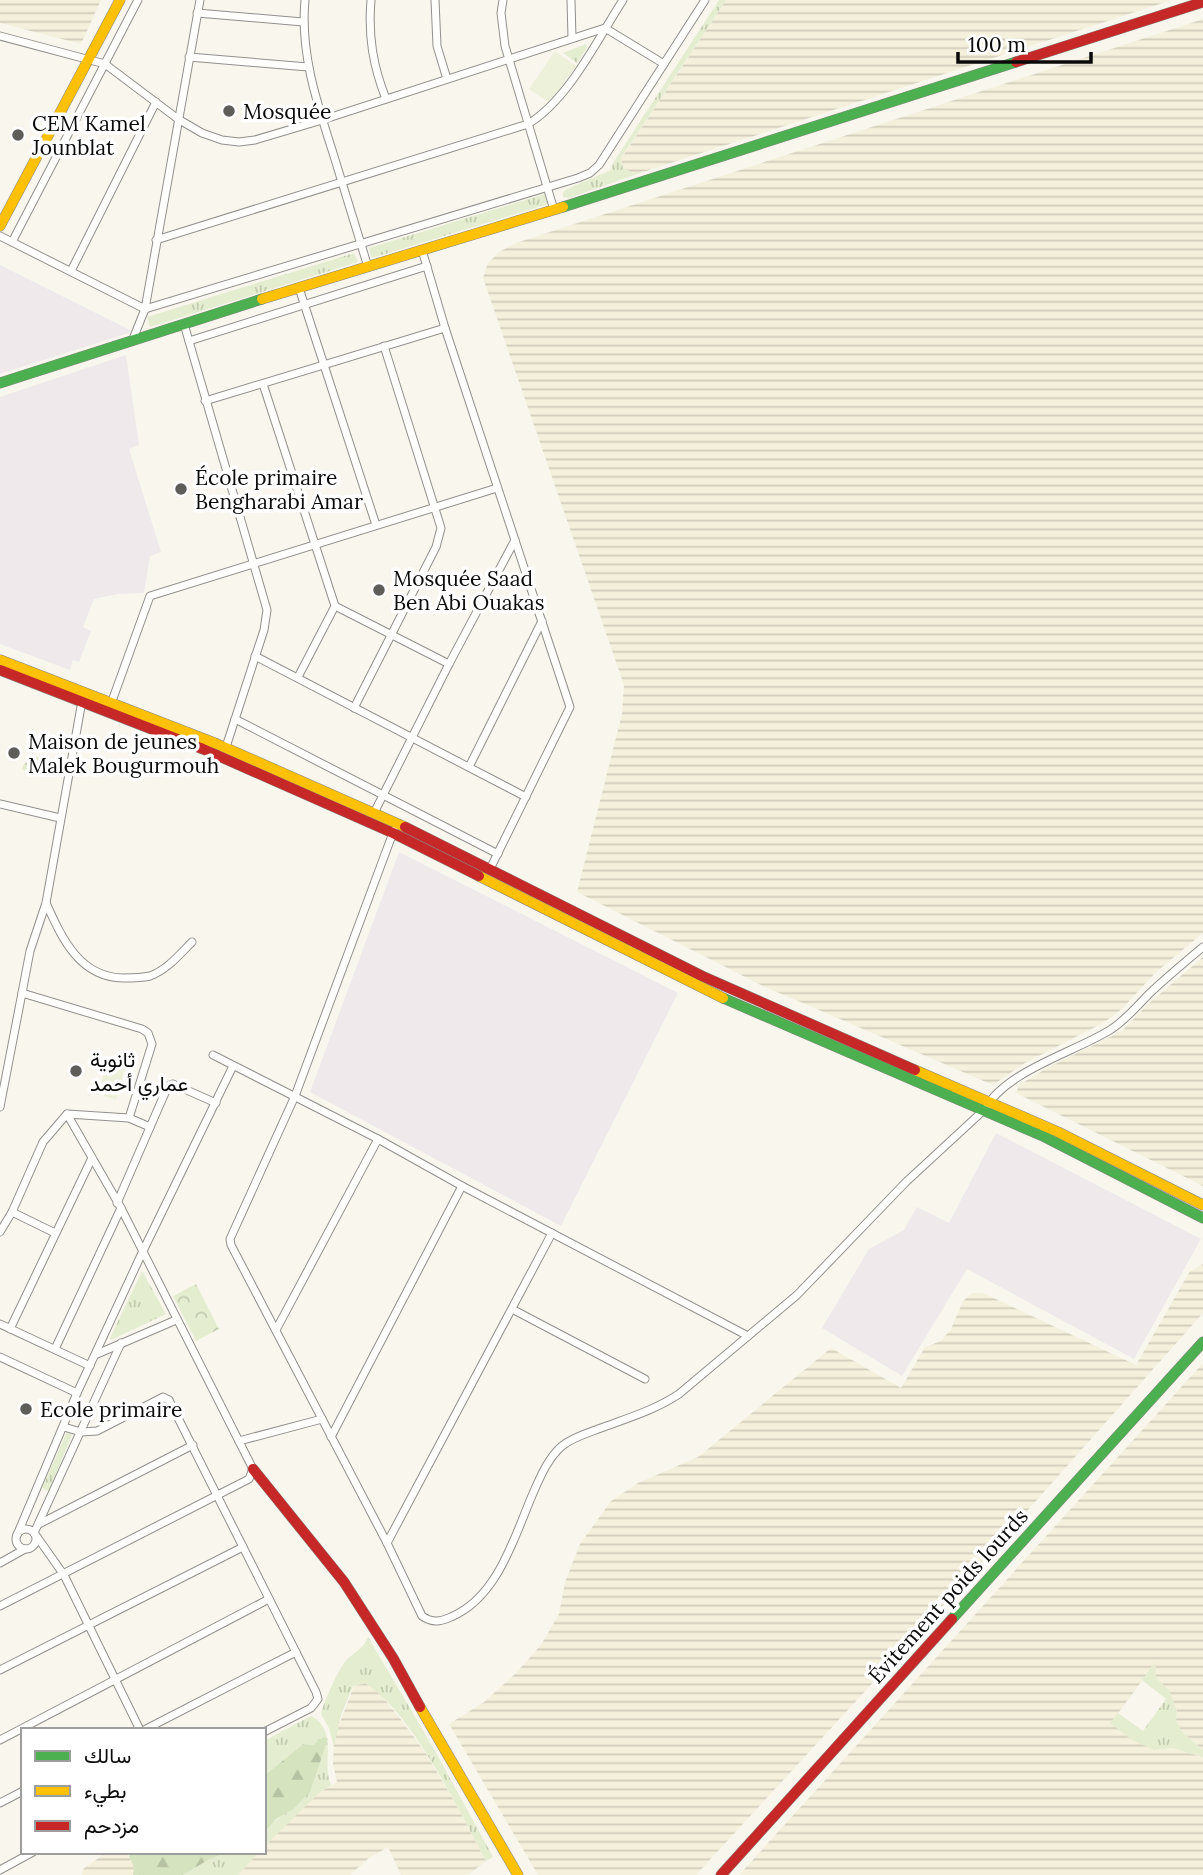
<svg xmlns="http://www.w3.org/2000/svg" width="1203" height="1875" font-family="Lora,Vazirmatn,serif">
<defs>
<pattern id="farmland-rules" width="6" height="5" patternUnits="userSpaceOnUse" patternTransform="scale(1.75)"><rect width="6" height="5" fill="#f5f0db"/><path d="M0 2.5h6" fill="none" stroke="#d1ccbb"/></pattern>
<pattern id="grass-tufts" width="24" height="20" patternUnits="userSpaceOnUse" patternTransform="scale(1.75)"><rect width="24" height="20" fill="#e4edcf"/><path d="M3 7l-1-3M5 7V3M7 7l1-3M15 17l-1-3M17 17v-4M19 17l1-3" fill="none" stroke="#c2cab0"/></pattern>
<pattern id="forest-firs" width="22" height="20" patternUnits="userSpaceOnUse" patternTransform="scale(1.75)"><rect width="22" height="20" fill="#d5e4be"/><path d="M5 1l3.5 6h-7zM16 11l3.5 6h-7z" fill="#b6c2a2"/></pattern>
<pattern id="park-crowns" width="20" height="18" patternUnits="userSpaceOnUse" patternTransform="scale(1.75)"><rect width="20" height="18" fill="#e4edcf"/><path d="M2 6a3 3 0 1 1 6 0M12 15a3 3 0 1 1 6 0" fill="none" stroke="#c2cab0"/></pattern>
</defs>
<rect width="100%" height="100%" fill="#f9f6ee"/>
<g fill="#efe9eb">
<path d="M0,265L130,330L129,333L0,374Z"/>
<path d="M126,355L139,445L129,449L161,552L150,556L144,593L118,594L94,599L83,627L91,631L79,662L73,660L70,670L0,644V397Z"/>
<path d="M399,852L678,993L561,1226L310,1092Z"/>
<path d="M996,1133L1201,1239L1134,1359L967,1269L902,1376L822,1328L869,1249L904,1230L917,1207L949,1223Z"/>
</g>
<g fill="url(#farmland-rules)">
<path d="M0,0H101L81,44L0,23Z"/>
<path d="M726,0H1172L646,171L633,173L623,168L621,159Z"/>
<path d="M1203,19V933L1155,973L1122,1009L1103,1023L1025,1063L993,1085L763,986L577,892L622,714L624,685L483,278L488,263L499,252L516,243Z"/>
<path d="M1203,957V1186L1016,1093L1019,1085L1047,1068L1122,1031L1148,1004Z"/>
<path d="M1203,1264V1313L915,1637L696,1875H538L449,1724L484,1702L515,1674L541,1645L559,1614L565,1582L580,1544L611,1501L638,1483L698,1457L831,1348L901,1388L925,1347L941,1341L951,1329L963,1301L972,1293H983L1136,1365L1190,1271Z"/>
<path d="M1203,1363V1750L1181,1731L1176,1720L1177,1711L1169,1690L1156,1678L1155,1663L1111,1723L1154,1750L1172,1748L1203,1757V1875H739Z"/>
<path d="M365,1683L376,1689L399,1717L425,1752L453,1799L486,1861L468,1875H401L388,1847L369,1858L350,1875H238L259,1852H264V1847L296,1814L320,1792L337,1782L333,1764L334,1738L354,1686Z"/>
<path d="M107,1852H119L129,1856L134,1868L133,1875H82L83,1869Z"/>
</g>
<g fill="url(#grass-tufts)">
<path d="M719,0H726L621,158L623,168L633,173L646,171L569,198L563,197V192L567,189L611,170L613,163Z"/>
<path d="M586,44L587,48L577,63L563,53Z"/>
<path d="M545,194L548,204L372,258L369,248Z"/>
<path d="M354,253L358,262L150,327L147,317Z"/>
<path d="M35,756L45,760L39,769L31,773L22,769L24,764L34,759Z"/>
<path d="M142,1271L166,1314L111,1340L110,1338Z"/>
<path d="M67,1432L72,1435L49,1491L42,1488Z"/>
<path d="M368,1637L434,1749L493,1857L486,1861C459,1811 413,1713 365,1683L353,1686L341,1715L334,1747L329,1728L321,1714C322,1706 339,1668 345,1662C353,1652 363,1650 368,1637Z"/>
<path d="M1155,1662L1156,1678L1169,1690L1177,1711L1176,1720L1181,1731L1203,1750V1757L1172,1748L1154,1750L1132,1740L1110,1723L1118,1713L1143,1731L1166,1699L1142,1680Z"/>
<path d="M311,1716C339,1730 321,1763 331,1785L320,1792L264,1847C264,1825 275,1820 292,1810L314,1745L303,1744L264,1776V1741Z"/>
<path d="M228,1852H259L238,1875H183L208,1860Z"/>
</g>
<g fill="url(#forest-firs)">
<path d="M328,1738L310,1792L292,1810L276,1819L264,1833V1776L303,1744L314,1745L319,1739Z"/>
<path d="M131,1852H228L208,1860L183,1875H133L134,1868L129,1856Z"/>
</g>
<path fill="url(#park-crowns)" d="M196,1284L219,1329L196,1341L173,1296Z"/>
<g fill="#edf1d9">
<path d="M555,51L576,66L550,103L529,89Z"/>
<path d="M109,1056L127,1062L116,1100L98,1094Z"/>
</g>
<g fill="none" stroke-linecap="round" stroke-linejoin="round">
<defs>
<g id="street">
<path d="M305,0C300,53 317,103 333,153C345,191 356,229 368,267"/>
<path d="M371,0C368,36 373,66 386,99"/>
<path d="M435,0L437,46L447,79"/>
<path d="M503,0L501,13L505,46L554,210"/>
<path d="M571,0L572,38"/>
<path d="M197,13L303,22"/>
<path d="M0,36L105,64L178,119L202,133L222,140L239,142L255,140L322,120L605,28L664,64"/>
<path d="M189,57L308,67"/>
<path d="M0,236L145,309L578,178L590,173L599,165L705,0"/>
<path d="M156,240L528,124C569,99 597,40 623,0"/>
<path d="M12,242L138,0"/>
<path d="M422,250L445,328L570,707L490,869"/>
<path d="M71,271L156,102"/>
<path d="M299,288L376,525"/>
<path d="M184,324L267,610L264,630L226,747"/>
<path d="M133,339L145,309L200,0"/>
<path d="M189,341L427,266"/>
<path d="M263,384L335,606L298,677"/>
<path d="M205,401L445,328"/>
<path d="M335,606L449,664"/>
<path d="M255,656L526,797"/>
<path d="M82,701L46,903L30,951L22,993L142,1029L148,1033L152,1044L129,1118"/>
<path d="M112,701L150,596L497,488"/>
<path d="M354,708L436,547L441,528L384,346"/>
<path d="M235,719L498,854"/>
<path d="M469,767L542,621"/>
<path d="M0,804L60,818"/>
<path d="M374,813L449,664L515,540"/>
<path d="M394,830L295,1096L230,1239L231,1245L387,1543L422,1616C432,1623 440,1622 451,1617C499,1597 515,1534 534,1491C541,1475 549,1457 562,1446C573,1437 588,1433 601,1428C628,1418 655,1410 679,1394L797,1295L906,1182L984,1110C1007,1070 1073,1053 1110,1030C1126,1020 1137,1006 1150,993C1167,977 1185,962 1203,947"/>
<path d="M46,903C62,938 79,977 123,978C131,978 141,978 150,976C167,970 180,954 192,942"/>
<path d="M213,1055L378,1139L462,1186L748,1336"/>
<path d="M0,1107L22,993"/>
<path d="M117,1203L168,1086L173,1084L216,1103"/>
<path d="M12,1212L55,1233"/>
<path d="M0,1232L12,1212L43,1142L67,1114L129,1118L150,1127"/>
<path d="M512,1309L645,1379"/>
<path d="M0,1324L90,1366"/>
<path d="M10,1329L91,1160"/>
<path d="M276,1330L378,1139"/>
<path d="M55,1349L121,1208"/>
<path d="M97,1354L176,1320"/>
<path d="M0,1357L77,1393"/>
<path d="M64,1427L81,1432L97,1431L163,1397L169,1400L316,1692L318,1699L311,1708L264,1732"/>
<path d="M331,1437L462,1186"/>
<path d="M239,1441L322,1419"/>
<path d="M39,1524L193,1445"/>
<circle cx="26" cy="1539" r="10"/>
<path d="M34,1533L121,1343"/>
<path d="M35,1534L64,1575L140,1730"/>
<path d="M17,1535L77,1393L142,1253L233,1066"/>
<path d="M387,1543L552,1233"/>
<path d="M0,1563L25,1549"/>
<path d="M0,1606L249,1479L253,1469L121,1208L67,1114"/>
<path d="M0,1670L243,1547"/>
<path d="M144,1730L296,1652"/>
<path d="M0,1740L269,1599"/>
<path d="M0,1803L23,1791"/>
<path d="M0,1870L33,1852"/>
</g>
<g id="fast">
<path d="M563,207L1016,62"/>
<path d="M0,383L262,299"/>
<path d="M723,998L1045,1137L1203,1218"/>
<path d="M952,1619L1203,1342"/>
</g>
<g id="slow">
<path d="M0,226L120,0"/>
<path d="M262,299L563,207"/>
<path d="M0,660L217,744L405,827"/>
<path d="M479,876L723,998"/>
<path d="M915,1070L1058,1132L1203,1205"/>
<path d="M420,1707L518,1875"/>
</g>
<g id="jam">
<path d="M1016,62L1203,2"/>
<path d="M0,670L203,749L393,833L479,876"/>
<path d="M405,827L702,976L915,1070"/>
<path d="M253,1469L344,1582L393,1658L420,1707"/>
<path d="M721,1875L952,1619"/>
</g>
</defs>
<use href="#street" stroke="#92908d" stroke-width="9"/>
<use href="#fast" stroke="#888783" stroke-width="11"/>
<use href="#slow" stroke="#888783" stroke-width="11"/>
<use href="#jam" stroke="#888783" stroke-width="11"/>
<use href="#street" stroke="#fefefc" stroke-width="7"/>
<use href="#fast" stroke="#4caf50" stroke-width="10"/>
<use href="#slow" stroke="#ffc107" stroke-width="10"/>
<use href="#jam" stroke="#c62828" stroke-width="10"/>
</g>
<g fill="#5e5d5a" stroke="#fff" stroke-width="2.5">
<circle cx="229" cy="111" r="7"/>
<circle cx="18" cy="135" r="7"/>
<circle cx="181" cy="489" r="7"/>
<circle cx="379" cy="590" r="7"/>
<circle cx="14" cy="753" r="7"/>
<circle cx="76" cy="1071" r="7"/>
<circle cx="26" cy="1409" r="7"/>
</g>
<g text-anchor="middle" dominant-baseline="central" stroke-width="7" stroke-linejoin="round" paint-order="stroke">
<g font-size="21" fill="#0a0a0a" stroke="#fff" text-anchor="start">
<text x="243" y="111">Mosquée</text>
<text x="32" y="123">CEM Kamel<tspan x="32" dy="24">Jounblat</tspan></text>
<text x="195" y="477">École primaire<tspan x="195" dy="24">Bengharabi Amar</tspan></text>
<text x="393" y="578">Mosquée Saad<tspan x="393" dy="24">Ben Abi Ouakas</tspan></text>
<text x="28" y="741">Maison de jeunes<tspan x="28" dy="24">Malek Bougurmouh</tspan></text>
<text x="90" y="1059">ثانوية<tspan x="90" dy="24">عماري أحمد</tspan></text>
<text x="40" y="1409">Ecole primaire</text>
</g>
<g font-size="21" fill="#0a0a0a" stroke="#fff">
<text transform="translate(948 1596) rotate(-48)">Évitement poids lourds</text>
</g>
</g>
<rect x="21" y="1728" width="245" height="126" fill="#ffffff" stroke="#9d9d9d" stroke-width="2"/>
<rect x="35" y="1751" width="35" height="10" fill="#4caf50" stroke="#9d9d9d" stroke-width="2"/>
<text x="84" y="1763" font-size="21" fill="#0a0a0a">سالك</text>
<rect x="35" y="1786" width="35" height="10" fill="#ffc107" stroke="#9d9d9d" stroke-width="2"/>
<text x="84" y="1798" font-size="21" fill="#0a0a0a">بطيء</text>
<rect x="35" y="1821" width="35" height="10" fill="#c62828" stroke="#9d9d9d" stroke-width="2"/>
<text x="84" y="1833" font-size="21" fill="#0a0a0a">مزدحم</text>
<path d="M958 52v10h133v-10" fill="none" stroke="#0a0a0a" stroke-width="3.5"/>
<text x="968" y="52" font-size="21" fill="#0a0a0a" stroke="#ffffff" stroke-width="5" paint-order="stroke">100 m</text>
</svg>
